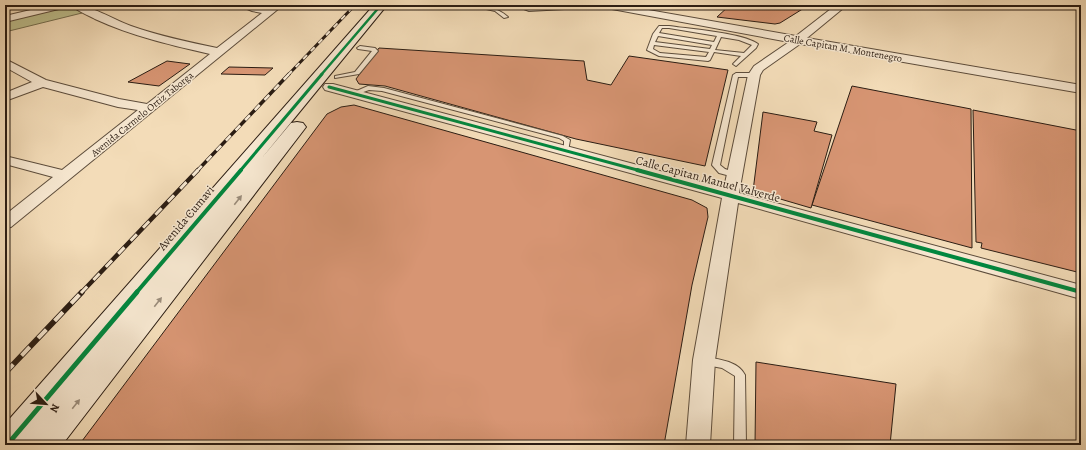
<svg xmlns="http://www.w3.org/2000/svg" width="1086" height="450" font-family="Alegreya,serif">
<rect width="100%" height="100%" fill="#f3dcb8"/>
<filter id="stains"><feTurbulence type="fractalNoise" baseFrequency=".005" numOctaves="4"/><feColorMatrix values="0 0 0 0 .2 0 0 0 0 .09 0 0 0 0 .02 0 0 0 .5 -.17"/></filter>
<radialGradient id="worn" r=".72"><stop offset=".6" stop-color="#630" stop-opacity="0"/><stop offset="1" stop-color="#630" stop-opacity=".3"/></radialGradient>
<path fill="#bebf8d" stroke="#746e50" d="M70,5L82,13L5,32V20Z"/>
<g fill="#d79573" stroke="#2b1d13">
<path d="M730,5H809L780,23L775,24L717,17Z"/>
<path d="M379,48L584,61L587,80L611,85L629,56L728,70L705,166L576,139L385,86L359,84L356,79Z"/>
<path d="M167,61L190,64L159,86L128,82Z"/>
<path d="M229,67L273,68L265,75L221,74Z"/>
<path d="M852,86L971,109L972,248L812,205Z"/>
<path d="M354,105L692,200L707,208L708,217L692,285L664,445H79L327,114L341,107Z"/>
<path d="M973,110L1081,131V273L981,248L982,243L976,242Z"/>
<path d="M763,112L817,122L814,131L832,135L811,208L753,191Z"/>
<path d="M756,362L896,384L890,445H755Z"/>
</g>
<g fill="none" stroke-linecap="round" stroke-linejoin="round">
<defs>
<g id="lane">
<path d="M469,5C483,5 497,7 508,17L504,18L495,11Z"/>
<path d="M659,26H669C689,29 743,33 758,44L756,48L736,66L733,64L741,56L714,52L710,60L708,61L659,56L647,50L653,34ZM662,28H669L717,36L714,42L659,33ZM658,36L712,45L710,49L655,42ZM721,37L739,40L752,45L744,53L715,50ZM654,45L709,52L706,57L660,53L653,49Z"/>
<path d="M360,46L375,48L378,51L359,74L335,78V76L355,72L372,51L358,49L357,48Z"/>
<path d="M736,73H754L757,75L754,77H738L720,165L725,169L737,173L738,175L734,177L719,173L712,165L733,75Z"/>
<path d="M368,86L384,88L563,136L570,140L568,151H564V141L559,138L382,91L369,90L355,95L352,93Z"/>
<path d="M705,357C718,359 738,361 745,375L746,445H734L735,376L722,368L701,364L700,361L701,358Z"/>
</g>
<g id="street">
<path d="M52,5H69L67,7L5,22V16Z"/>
<path d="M71,5C92,5 112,19 131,26C159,36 188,42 217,48L262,13L252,11L238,5L268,8L272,5H283L11,227L5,228V215L53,177L5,164V156L62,170L138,110L118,107L43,87L5,101V93L32,82L5,67V59L46,80L119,99L147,104L210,54C171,45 132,36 95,19C88,15 77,11 71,5Z"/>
<path d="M514,5H620L796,36L836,5H847L807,38L1081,85V93L800,44L763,70L760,75L739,193L1081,285V299L738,203L715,360L710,445H686L693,360L722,198L325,90L323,87L325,84H333L724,188L748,75L754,66L789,42L612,9L582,8L529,11Z"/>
</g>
<path id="secondary" d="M374,5H387L261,159L291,123L297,122L303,123L306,127L303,131L62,445H27L28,444L5,445V424Z"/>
</defs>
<use href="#lane" stroke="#5d4d3c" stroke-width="2"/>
<use href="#street" stroke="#5d4d3c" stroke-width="2"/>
<use href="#secondary" stroke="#2b1d13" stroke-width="2"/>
<use href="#lane" fill="#f7e8d1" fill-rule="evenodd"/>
<use href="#street" fill="#f7e8d1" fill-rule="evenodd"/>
<use href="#secondary" fill="#f7e8d1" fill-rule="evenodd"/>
<defs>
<path id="rail-far3" d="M288,75L355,5"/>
<path id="rail-far2" d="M197,171L289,74"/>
<path id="rail-far1" d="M81,293L198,170"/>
<path id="rail" d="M5,373L82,292"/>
</defs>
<use href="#rail-far3" stroke="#2b1d13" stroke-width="3"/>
<use href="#rail-far2" stroke="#2b1d13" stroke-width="3.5"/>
<use href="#rail-far1" stroke="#2b1d13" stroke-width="4.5"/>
<use href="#rail" stroke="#2b1d13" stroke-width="5.5"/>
<use href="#rail-far3" stroke="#f7e8d1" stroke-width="2" stroke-dasharray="5.5" stroke-linecap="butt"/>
<use href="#rail-far2" stroke="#f7e8d1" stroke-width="2.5" stroke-dasharray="7" stroke-linecap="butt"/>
<use href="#rail-far1" stroke="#f7e8d1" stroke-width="3" stroke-dasharray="9" stroke-linecap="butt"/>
<use href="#rail" stroke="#f7e8d1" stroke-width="4" stroke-dasharray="12" stroke-linecap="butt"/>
<defs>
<path id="cycleway-far3" d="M321,75L381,5"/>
<g id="cycleway-far2">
<path d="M329,87L641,171"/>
<path d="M240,171L322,74"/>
</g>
<g id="cycleway-far1">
<path d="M637,170L1081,292"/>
<path d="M136,293L241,170"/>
</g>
<path id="cycleway" d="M7,445L137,292"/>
</defs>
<use href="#cycleway-far3" stroke="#f7e8d1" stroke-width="4"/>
<use href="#cycleway-far2" stroke="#f7e8d1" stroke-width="5"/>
<use href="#cycleway-far1" stroke="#f7e8d1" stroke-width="6"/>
<use href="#cycleway" stroke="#f7e8d1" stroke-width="8"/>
<use href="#cycleway-far3" stroke="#00873e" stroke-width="2.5"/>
<use href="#cycleway-far2" stroke="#00873e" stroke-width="3"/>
<use href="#cycleway-far1" stroke="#00873e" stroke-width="4"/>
<use href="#cycleway" stroke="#00873e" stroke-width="5"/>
</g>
<defs><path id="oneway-solid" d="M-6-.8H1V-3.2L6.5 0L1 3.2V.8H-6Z"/></defs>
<g fill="#9b8d7c">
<use href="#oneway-solid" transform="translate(238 200) rotate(-52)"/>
<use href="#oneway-solid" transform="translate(158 302) rotate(-52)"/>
<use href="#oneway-solid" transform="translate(76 404) rotate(-51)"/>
</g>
<g text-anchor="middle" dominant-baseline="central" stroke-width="3" stroke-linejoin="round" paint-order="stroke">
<g font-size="10" fill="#2b1d13" stroke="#f7e8d1">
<text transform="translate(843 48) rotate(10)">Calle Capitan M. Montenegro</text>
<text transform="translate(142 114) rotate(-39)">Avenida Carmelo Ortiz Taborga</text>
</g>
<g font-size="12" fill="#2b1d13" stroke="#f7e8d1">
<text transform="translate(708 179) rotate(15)">Calle Capitan Manuel Valverde</text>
<text transform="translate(186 218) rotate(-50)">Avenida Cumavi</text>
</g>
</g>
<rect width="1086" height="450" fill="none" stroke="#f3dcb8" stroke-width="20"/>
<rect x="6" y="6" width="1074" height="438" fill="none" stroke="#2b1d13" stroke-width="2"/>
<rect x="10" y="10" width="1066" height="430" fill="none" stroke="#2b1d13"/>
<g transform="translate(46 404) rotate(116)" stroke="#f7e8d1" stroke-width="3" paint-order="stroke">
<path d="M0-3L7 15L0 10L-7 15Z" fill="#2b1d13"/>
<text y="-6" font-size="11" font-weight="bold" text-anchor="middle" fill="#2b1d13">N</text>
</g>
<rect width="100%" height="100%" filter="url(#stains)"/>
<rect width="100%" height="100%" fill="url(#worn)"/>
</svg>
